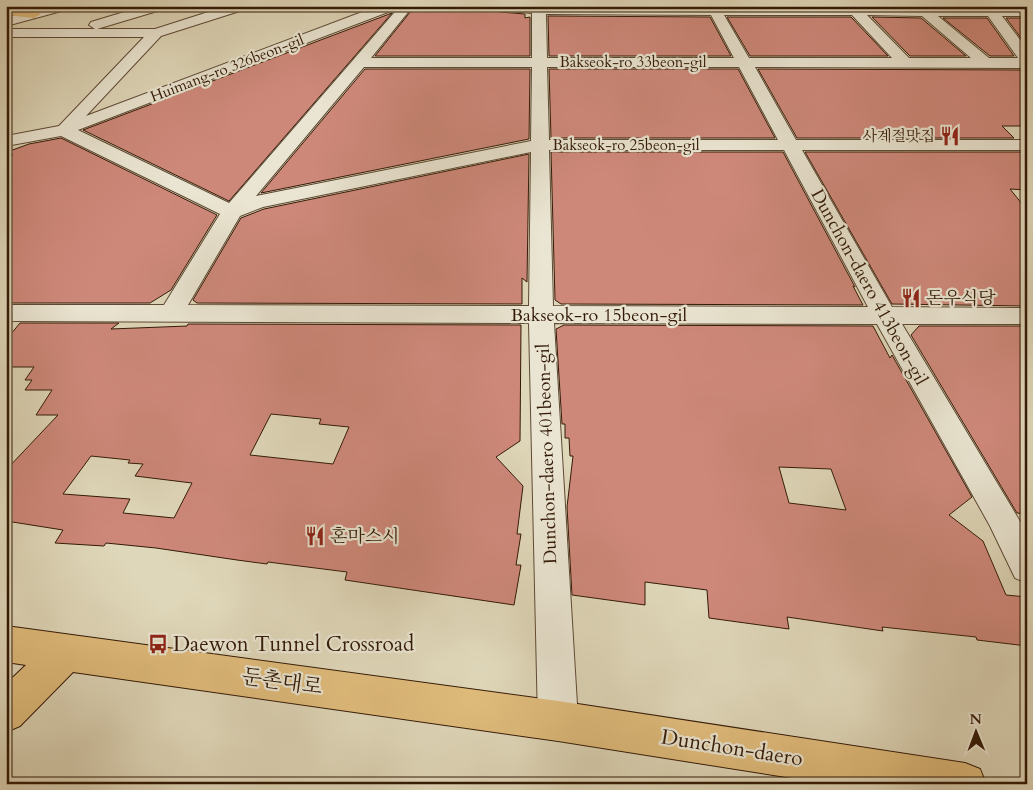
<svg xmlns="http://www.w3.org/2000/svg" width="1033" height="790" font-family="Cardo,'Noto Serif KR',serif">
<rect width="100%" height="100%" fill="#dfd7b9"/>
<filter id="stains"><feTurbulence type="fractalNoise" baseFrequency=".004" numOctaves="4"/><feColorMatrix values="0 0 0 0 .2 0 0 0 0 .09 0 0 0 0 .02 0 0 0 .5 -.17"/></filter>
<radialGradient id="worn" r=".72"><stop offset=".6" stop-color="#630" stop-opacity="0"/><stop offset="1" stop-color="#630" stop-opacity=".3"/></radialGradient>
<g fill="#ce887a" stroke="#331a07" fill-rule="evenodd">
<path d="M415,6H476L494,8L500,12L525,14V18L530,17V56H375Z"/>
<path d="M392,13L229,201L83,130Z"/>
<path d="M548,16L710,17L731,56H549Z"/>
<path d="M727,17H851L888,56H750Z"/>
<path d="M872,17L921,18L966,56H910Z"/>
<path d="M943,18H987L1014,56H990Z"/>
<path d="M1006,18H1027V46Z"/>
<path d="M365,69H530L529,139L261,193Z"/>
<path d="M549,69H738L775,138H551Z"/>
<path d="M758,69L1027,70V126H1002L1014,138H797Z"/>
<path d="M61,138L217,215L171,290L150,303H10L6,300V158L13,155L7,152L29,144Z"/>
<path d="M551,152H783L855,287L853,286L863,305L561,304L555,300Z"/>
<path d="M805,152H1027V190L1010,189L1027,210V306L892,304Z"/>
<path d="M529,154L527,282L522,278V304L197,303L193,300L241,218L264,209Z"/>
<path d="M20,323H119L111,329L187,326L188,324L521,325L520,441L496,457L523,486L517,534H521L516,565H521L514,605L345,580L347,572L268,562L267,564L237,560L156,548L106,543L104,546L55,543L63,530L6,521V470L58,415H36L52,390H25L32,380H25L34,367H6V340ZM271,414L321,419L319,424L349,427L333,464L250,455ZM91,456L130,460L128,463L143,464L135,476L192,483L174,518L123,513L130,499L63,494Z"/>
<path d="M564,325L873,326L890,358L892,355L972,497L949,515L983,541L1006,595L1027,597V646L977,640L976,637L882,627L883,631L787,617L789,629L709,618L707,590L645,582V605L572,595L567,507L573,456H570L569,438H565V424H562L556,329ZM779,467L831,469L846,510L789,503Z"/>
<path d="M919,326H1027V514L1017,513L911,335Z"/>
</g>
<g fill="none" stroke-linecap="round" stroke-linejoin="round">
<defs>
<g id="minor">
<path d="M48,6H70L69,9L6,26V18Z"/>
<path d="M144,6H165L164,9L97,29H155L227,6H247L246,9L161,36L86,116L378,6H397L396,9L78,130L229,203L400,6H413L371,58H532V13L500,10L494,6L983,8L982,6H995L996,8H1027V16H1002L1027,49V68L755,67L796,140H1027V150H802L892,307L1027,308V324H902L1027,533V583L1015,578L990,526L877,324L554,323L578,721L572,735L558,741L544,735L538,721L529,323L6,321V305H164L220,214L61,136L6,146V136L59,126L144,37H6V29H95L89,25L91,22ZM546,14L711,15L734,58H547ZM724,15H852L892,58H749ZM867,15L922,16L971,58H909ZM938,16H988L1018,58H989ZM364,67H532L531,141L256,196ZM547,67H739L778,140H549ZM549,150H784L868,307L553,306ZM531,152L529,306L188,305L240,216L263,207Z"/>
</g>
<g id="major">
<path d="M6,7L34,10L41,14L34,18L6,15Z"/>
<path d="M6,626L558,701L965,763L980,769L986,784H830L558,741L73,672L20,726L6,732V684L26,665L6,662Z"/>
</g>
</defs>
<use href="#minor" stroke="#5e4934" stroke-width="2"/>
<use href="#major" stroke="#331a07" stroke-width="2"/>
<use href="#minor" fill="#eae5d2" fill-rule="evenodd"/>
<use href="#major" fill="#e0bc7c" fill-rule="evenodd"/>
</g>
<defs>
<symbol id="restaurant-bare" viewBox="-9 -9 18 18"><path d="M-5-6h1v4h1v-4h1v4h1v-4h1v5L-1.5 .5V6h-2V.5L-5-1ZM5-6V6H3V1.5H1.5Q1.5-4 5-6Z" fill="#8f2418" stroke="#eae5d2" stroke-width="2.5" paint-order="stroke"/></symbol>
<symbol id="bus-bare" viewBox="-9 -9 18 18"><path d="M-5-6H5V4H4V6H2V4H-2V6H-4V4H-5ZM-3.5-4V0h7V-4ZM-3.5 1.2v1.5H-2V1.2ZM2 1.2v1.5H3.5V1.2Z" fill="#8f2418" stroke="#eae5d2" stroke-width="2.5" paint-order="stroke"/></symbol>
</defs>
<g fill-rule="evenodd">
<use href="#restaurant-bare" x="936" y="122" width="28" height="28"/>
<use href="#restaurant-bare" x="897" y="284" width="28" height="28"/>
<use href="#restaurant-bare" x="301" y="522" width="28" height="28"/>
<use href="#bus-bare" x="144" y="630" width="28" height="28"/>
</g>
<g text-anchor="middle" dominant-baseline="central" stroke-width="4.5" stroke-linejoin="round" paint-order="stroke">
<g font-size="15" fill="#331a07" stroke="#eae5d2">
<text x="633" y="62">Bakseok-ro 33beon-gil</text>
<text transform="translate(227 68) rotate(-21)">Huimang-ro 326beon-gil</text>
<text x="626" y="145">Bakseok-ro 25beon-gil</text>
</g>
<g font-size="15" fill="#331a07" stroke="#eae5d2" text-anchor="end">
<text x="935" y="136">사계절맛집</text>
</g>
<g font-size="18" fill="#331a07" stroke="#eae5d2">
<text transform="translate(869 287) rotate(61)">Dunchon-daero 413beon-gil</text>
<text x="599" y="315">Bakseok-ro 15beon-gil</text>
<text transform="translate(547 454) rotate(-92)">Dunchon-daero 401beon-gil</text>
</g>
<g font-size="18" fill="#331a07" stroke="#eae5d2" text-anchor="start">
<text x="926" y="298">돈우식당</text>
<text x="330" y="536">혼마스시</text>
</g>
<g font-size="21" fill="#331a07" stroke="#eae5d2" text-anchor="start">
<text x="173" y="644">Daewon Tunnel Crossroad</text>
</g>
<g font-size="21" fill="#331a07" stroke="#eae5d2">
<text transform="translate(282 682) rotate(8)">둔촌대로</text>
<text transform="translate(732 748) rotate(9)">Dunchon-daero</text>
</g>
</g>
<rect width="1033" height="790" fill="none" stroke="#dfd7b9" stroke-width="25"/>
<rect x="8" y="8" width="1018" height="775" fill="none" stroke="#331a07" stroke-width="2.5"/>
<rect x="12" y="12" width="1008" height="765" fill="none" stroke="#331a07"/>
<g transform="translate(976 732) rotate(359)" stroke="#eae5d2" stroke-width="4" paint-order="stroke">
<path d="M0-4L9 19L0 12L-9 19Z" fill="#331a07"/>
<text y="-8" font-size="14" font-weight="bold" text-anchor="middle" fill="#331a07">N</text>
</g>
<rect width="100%" height="100%" filter="url(#stains)"/>
<rect width="100%" height="100%" fill="url(#worn)"/>
</svg>
